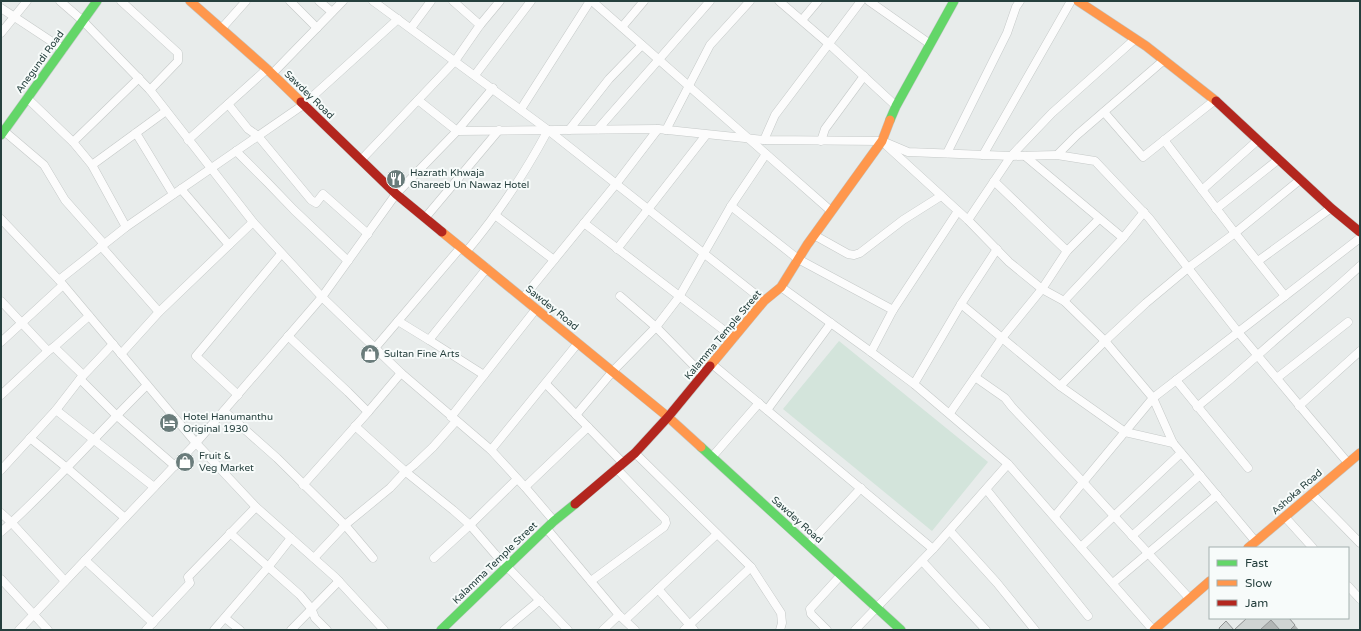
<svg xmlns="http://www.w3.org/2000/svg" width="1361" height="631" font-family="'Varela Round',sans-serif">
<rect width="100%" height="100%" fill="#e8eceb"/>
<path fill="#d3e4db" d="M839,341L988,462L932,531L783,409Z"/>
<g fill="none" stroke-linecap="round" stroke-linejoin="round">
<defs>
<g id="street">
<path d="M60,1L83,21L150,90L253,222L322,297L401,373L491,450L525,487L554,521"/>
<path d="M121,1L178,53V61L150,90"/>
<path d="M290,1L317,28"/>
<path d="M319,1L332,12"/>
<path d="M373,1L548,130L764,301"/>
<path d="M453,1L480,25"/>
<path d="M592,1L831,211"/>
<path d="M779,1L829,44L896,106"/>
<path d="M869,1L930,44"/>
<path d="M1,8L63,49"/>
<path d="M802,20L818,1"/>
<path d="M622,27L644,1"/>
<path d="M222,28L246,1"/>
<path d="M411,28L431,1"/>
<path d="M1,33L27,1"/>
<path d="M272,74L343,1"/>
<path d="M475,75L531,1"/>
<path d="M27,98L73,142L92,165L126,227"/>
<path d="M418,100L457,131L658,129L764,140L882,141L908,152L1011,156L1057,155L1095,161L1149,218L1238,332L1309,417L1348,463"/>
<path d="M228,104L248,129L258,136L311,200L316,203L323,194L368,234"/>
<path d="M521,109L590,1"/>
<path d="M1104,112L1143,157L1215,100"/>
<path d="M598,129L710,1"/>
<path d="M569,130L609,79L642,45"/>
<path d="M666,130L710,45L750,1"/>
<path d="M4,131L44,165L65,200L104,244"/>
<path d="M136,133L173,194"/>
<path d="M188,140L267,69"/>
<path d="M764,140L775,115L861,1"/>
<path d="M1164,140L1235,233L1285,296"/>
<path d="M821,141L825,129L864,76"/>
<path d="M73,142L139,78"/>
<path d="M887,146L968,220L1009,262L1042,289L1064,301L1105,341L1153,398L1173,443L1256,542"/>
<path d="M236,151L268,183L294,210L348,261"/>
<path d="M947,153L1007,33L1016,7L1020,1"/>
<path d="M983,155L1071,1"/>
<path d="M1057,155L1077,135L1164,60"/>
<path d="M1025,156L1123,238"/>
<path d="M361,160L455,61L480,25L500,1"/>
<path d="M92,165L166,111"/>
<path d="M994,181L1067,251"/>
<path d="M181,189L229,245"/>
<path d="M1202,190L1258,140"/>
<path d="M731,206L798,259L893,310"/>
<path d="M1216,209L1279,159"/>
<path d="M495,215L554,260"/>
<path d="M425,218L499,130"/>
<path d="M1,219L59,280L196,443L256,507L335,577L384,630"/>
<path d="M968,220L1011,156L1052,113L1135,39"/>
<path d="M584,223L734,338"/>
<path d="M814,235L848,254L854,255L860,253L903,220L941,196"/>
<path d="M101,246L159,312"/>
<path d="M461,247L398,321L429,340L487,268"/>
<path d="M617,249L706,135"/>
<path d="M466,252C498,214 525,173 548,130"/>
<path d="M1258,261L1331,208"/>
<path d="M59,280L126,227L303,105L398,19"/>
<path d="M781,287L871,352L914,384L1008,464L1153,630"/>
<path d="M620,296L656,327L703,375"/>
<path d="M523,298L616,184L658,129"/>
<path d="M1,301L48,351"/>
<path d="M1064,301L1123,238L1144,212"/>
<path d="M961,304L1060,386L1125,432L1173,443"/>
<path d="M288,336L348,392L368,412"/>
<path d="M429,340L484,375"/>
<path d="M1,342L63,285"/>
<path d="M54,347L83,375"/>
<path d="M375,348L398,321"/>
<path d="M871,352L893,310L958,211"/>
<path d="M121,354L159,312L253,222"/>
<path d="M712,364L933,549"/>
<path d="M975,377L1005,398L1012,407L1083,482L1190,599"/>
<path d="M1277,378L1348,322"/>
<path d="M80,379L116,415L175,466"/>
<path d="M1176,380L1248,468"/>
<path d="M546,384L623,463"/>
<path d="M914,384L961,304L997,249"/>
<path d="M1060,386L1105,341L1146,303L1188,268L1235,233L1301,179"/>
<path d="M1,395L48,351L54,347L89,316"/>
<path d="M238,395L196,356L281,254"/>
<path d="M1299,406L1360,351"/>
<path d="M1197,407C1218,390 1238,373 1258,355C1291,325 1327,297 1360,266"/>
<path d="M56,410L154,487"/>
<path d="M767,410L831,323"/>
<path d="M224,411L277,458L345,525L373,558"/>
<path d="M950,413L1002,338L1042,289L1067,251L1099,219"/>
<path d="M576,415L613,371L656,327L679,297L731,206L766,154"/>
<path d="M451,417L536,309"/>
<path d="M355,426L406,472L453,510L470,525L495,554L568,630"/>
<path d="M30,438L67,468L125,518"/>
<path d="M491,450L578,343"/>
<path d="M635,453L751,567L781,613L782,623L780,630"/>
<path d="M712,457L759,403"/>
<path d="M1,470L56,410L80,379L113,344"/>
<path d="M303,485L368,412L401,373"/>
<path d="M525,487L588,427"/>
<path d="M986,489L1088,616"/>
<path d="M1312,494L1360,543"/>
<path d="M1,513L11,522L65,581"/>
<path d="M1055,516L1153,398L1360,238"/>
<path d="M1285,517L1313,548"/>
<path d="M547,529L619,615L635,630"/>
<path d="M950,531L997,583L1035,630"/>
<path d="M1,532C53,486 98,433 147,385"/>
<path d="M230,533L300,595L311,608L315,618L327,630"/>
<path d="M1132,536L1200,475"/>
<path d="M808,545L861,488"/>
<path d="M1081,547L1181,453"/>
<path d="M314,558L345,525L390,488L403,474L414,465L433,447L456,421"/>
<path d="M434,558L470,525L517,479"/>
<path d="M85,560L153,623"/>
<path d="M922,561L986,630"/>
<path d="M1,579L48,630"/>
<path d="M591,581L664,527L666,523L665,519L616,468"/>
<path d="M1113,583L1217,495"/>
<path d="M1348,586L1360,599"/>
<path d="M658,589L694,630"/>
<path d="M225,618L240,630"/>
<path d="M625,620L717,534"/>
<path d="M19,630L196,443L322,297L396,194L457,131L493,88"/>
<path d="M146,630L190,583L188,577L256,507"/>
<path d="M214,630L269,566L291,538"/>
<path d="M291,630L339,581"/>
<path d="M504,630L540,600"/>
<path d="M603,630L619,615"/>
<path d="M684,630L751,567"/>
<path d="M827,630L811,614L810,609L841,575"/>
<path d="M855,630L933,549L1008,464"/>
</g>
<g id="fast">
<path d="M890,120L896,106L954,1"/>
<path d="M1,135L97,1"/>
<path d="M701,447L901,630"/>
<path d="M441,630L554,521L575,504"/>
</g>
<g id="slow">
<path d="M190,1L267,69L301,102"/>
<path d="M1078,1L1146,46L1216,101"/>
<path d="M442,232L668,417L701,447"/>
<path d="M710,366L764,301L781,287L807,245L882,141L890,120"/>
<path d="M1248,548L1360,453"/>
<path d="M1154,630L1210,581"/>
</g>
<g id="jam">
<path d="M1216,101L1331,208L1360,232"/>
<path d="M301,102L396,194L442,232"/>
<path d="M575,504L635,453L668,417L710,366"/>
</g>
</defs>
<use href="#street" stroke="#c5c9c8" stroke-width="9"/>
<use href="#fast" stroke="#c2c8c7" stroke-width="10"/>
<use href="#slow" stroke="#c2c8c7" stroke-width="10"/>
<use href="#jam" stroke="#c2c8c7" stroke-width="10"/>
<use href="#street" stroke="#fcfcfc" stroke-width="8"/>
<use href="#fast" stroke="#63d668" stroke-width="9"/>
<use href="#slow" stroke="#ff974d" stroke-width="9"/>
<use href="#jam" stroke="#b3261e" stroke-width="9"/>
</g>
<path fill="#b2b6b5" d="M1247,618H1291L1290,619L1299,630H1220H1234Z"/>
<path fill="#cfd4d3" stroke="#919494" d="M1247,618H1289L1295,625L1290,630H1280L1271,620L1260,630H1220L1219,628L1226,621L1234,630Z"/>
<defs>
<symbol id="restaurant-disc" viewBox="-11 -11 22 22"><circle r="9.5" fill="#6a7c7b" stroke="#f7fbfa"/><path d="M-5-6h1v4h1v-4h1v4h1v-4h1v5L-1.5 .5V6h-2V.5L-5-1ZM5-6V6H3V1.5H1.5Q1.5-4 5-6Z" fill="#fff"/></symbol>
<symbol id="shop-disc" viewBox="-11 -11 22 22"><circle r="9.5" fill="#6a7c7b" stroke="#f7fbfa"/><path d="M-5-2.5h2.3a2.7 3.5 0 0 1 5.4 0H5L5.5 6h-11ZM-1.5-2.5h3a1.5 2.3 0 0 0-3 0Z" fill="#fff"/></symbol>
<symbol id="hotel-disc" viewBox="-11 -11 22 22"><circle r="9.5" fill="#6a7c7b" stroke="#f7fbfa"/><path d="M-6-4.5h1.5V1H6V5H4.5V3h-9V5H-6ZM-4 0a1.8 1.8 0 1 1 3.6 0ZM.5 0V-2.5h3Q6-2.5 6 0Z" fill="#fff"/></symbol>
</defs>
<g fill-rule="evenodd">
<use href="#restaurant-disc" x="385" y="168" width="22" height="22"/>
<use href="#shop-disc" x="359" y="343" width="22" height="22"/>
<use href="#hotel-disc" x="158" y="412" width="22" height="22"/>
<use href="#shop-disc" x="174" y="451" width="22" height="22"/>
</g>
<g text-anchor="middle" dominant-baseline="central" stroke-width="4" stroke-linejoin="round" paint-order="stroke">
<g font-size="10" fill="#26403e" stroke="#f7fbfa">
<text transform="translate(40 62) rotate(-54)">Anegundi Road</text>
<text transform="translate(309 95) rotate(44)">Sawdey Road</text>
<text transform="translate(552 308) rotate(39)">Sawdey Road</text>
<text transform="translate(723 335) rotate(-50)">Kalamma Temple Street</text>
<text transform="translate(1297 492) rotate(-41)">Ashoka Road</text>
<text transform="translate(797 520) rotate(42)">Sawdey Road</text>
<text transform="translate(495 563) rotate(-44)">Kalamma Temple Street</text>
</g>
<g font-size="10" fill="#26403e" stroke="#f7fbfa" text-anchor="start">
<text x="410" y="173">Hazrath Khwaja<tspan x="410" dy="12">Ghareeb Un Nawaz Hotel</tspan></text>
<text x="384" y="354">Sultan Fine Arts</text>
<text x="183" y="417">Hotel Hanumanthu<tspan x="183" dy="12">Original 1930</tspan></text>
<text x="199" y="456">Fruit &amp;<tspan x="199" dy="12">Veg Market</tspan></text>
</g>
</g>
<rect width="1361" height="631" fill="none" stroke="#26403e" stroke-width="4"/>
<rect x="1209" y="547" width="140" height="72" fill="#f7fbfa" stroke="#a3b0af"/>
<rect x="1217" y="560" width="20" height="6" fill="#63d668" stroke="#a3b0af"/>
<text x="1245" y="567" font-size="12" fill="#26403e">Fast</text>
<rect x="1217" y="580" width="20" height="6" fill="#ff974d" stroke="#a3b0af"/>
<text x="1245" y="587" font-size="12" fill="#26403e">Slow</text>
<rect x="1217" y="600" width="20" height="6" fill="#b3261e" stroke="#a3b0af"/>
<text x="1245" y="607" font-size="12" fill="#26403e">Jam</text>
</svg>
